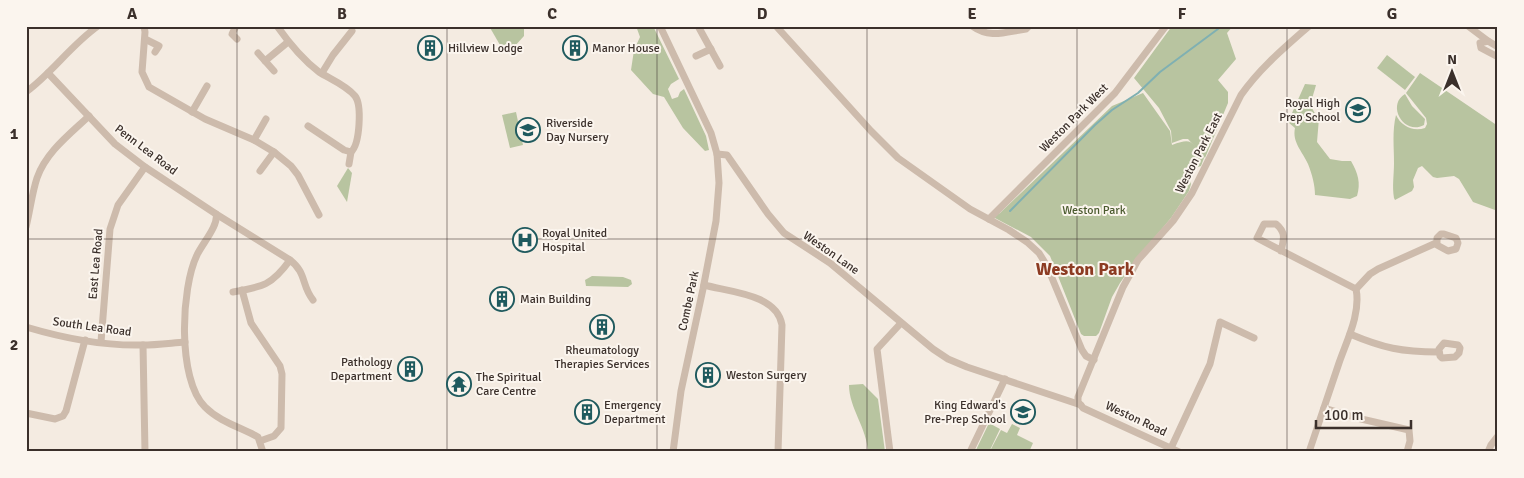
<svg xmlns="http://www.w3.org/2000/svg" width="1524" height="478" font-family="Signika,sans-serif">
<rect width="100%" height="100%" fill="#f4ebe1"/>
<g fill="#b8c4a0">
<path d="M489,26H524V36L514,47L506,51L500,45Z"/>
<path d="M636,26H653L679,79L671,84L668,89L672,99L678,97L680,92L684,89L706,136L709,150L705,151L683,128L664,97L653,94L631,70L634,50L640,37Z"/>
<path d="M1172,26H1233L1227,33L1236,59L1218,80L1228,92V103L1205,158L1188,139H1183L1172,143L1171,131L1159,108L1134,78Z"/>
<path d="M1387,55L1415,77L1405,90L1377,68Z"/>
<path d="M1420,73L1498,126V201L1495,210L1473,202L1459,179L1454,176L1437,178L1433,177L1422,166L1418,168L1413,180L1414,187L1412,191L1395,200L1394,198C1392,186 1394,175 1394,163C1394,147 1392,131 1396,115C1401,126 1413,132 1425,128L1427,124L1426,118L1406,93Z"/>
<path d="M1305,84L1316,85C1312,101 1307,105 1319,118L1317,142L1330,159L1342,161H1351C1358,173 1361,183 1357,196L1350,199L1315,195C1315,185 1312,174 1308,164C1302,151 1292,142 1295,128L1288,122Z"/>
<path d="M1143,93L1170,131L1172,145C1193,137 1191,142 1204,158L1201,166L1192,169L1188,176L1191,184L1189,191L1171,218L1138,257L1120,283L1112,297L1099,333L1096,336H1084L1081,334L1050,256L1031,237L993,217L1000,213L1112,106Z"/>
<path d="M1405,94L1412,106L1425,119L1424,125C1404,136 1386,105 1405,94Z"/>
<path d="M516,112L523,145L510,148L502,115Z"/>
<path d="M348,168L352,173L347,202L337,186Z"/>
<path d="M592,276L623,277L631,280L632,284L628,287L586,286L585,280Z"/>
<path d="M863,384L878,399L885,452H868C867,428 849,408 849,385Z"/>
<path d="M989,423L1000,429L990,450L994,452H975Z"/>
<path d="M1012,424L1020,428L1017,435L1033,443L1029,452H996L991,449L1001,430L1007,433Z"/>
</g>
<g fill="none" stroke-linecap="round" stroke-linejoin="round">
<path stroke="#7fb0b2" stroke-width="2" d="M1010,211L1095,125L1112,110L1138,93L1160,72L1222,26"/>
<g stroke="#cdbbac" stroke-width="7">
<path d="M144,26L145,32L142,72L149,87L205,119L254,140L274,152L291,166L298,175L319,215"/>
<path d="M236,26L232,34L237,39"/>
<path d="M277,26C289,43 302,59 319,72C330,79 346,85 355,96C362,105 360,144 351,152L344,150L308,126"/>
<path d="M660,26L711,133L717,154L719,183L716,221L703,289L681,391L673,452"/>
<path d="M698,26L720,66"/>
<path d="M776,26L871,131L898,158L970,209L1009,230L1027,242L1039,253L1047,266L1082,350L1086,356L1094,360"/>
<path d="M972,26C990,39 1005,32 1026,29L1029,26"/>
<path d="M1468,26L1488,41"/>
<path d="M145,39L159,46L155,52"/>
<path d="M1498,47L1488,41L1480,43L1481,48L1498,57"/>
<path d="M258,53L274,71"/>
<path d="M696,56L711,49"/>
<path d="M265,61L288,42"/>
<path d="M48,73L115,144L145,167L216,214C219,225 202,244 197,255C181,288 177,379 205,407C220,422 240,427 258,437L263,452"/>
<path d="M322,73L333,55L352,31"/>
<path d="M26,92C52,73 71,45 98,26"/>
<path d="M192,112L207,86"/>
<path d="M254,140L266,119"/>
<path d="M717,154L727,155L768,214L784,233L830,263L933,349L948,359L967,367L1081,405"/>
<path d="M349,164L351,152"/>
<path d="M260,171L274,152"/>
<path d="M216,214L290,260"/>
<path d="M989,219L1115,93L1166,26"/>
<path d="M26,227C30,211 32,193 37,178C46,152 70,134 89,116"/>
<path d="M1444,234L1456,238L1458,243L1456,249L1448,251L1437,245V238L1441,234Z"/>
<path d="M1281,251C1284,239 1286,232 1276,224H1264L1257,238L1356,289C1361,313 1347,340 1339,363C1329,393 1319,422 1309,452"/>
<path d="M704,285C730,292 777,294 782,325L778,452"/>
<path d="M1356,289L1370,274L1378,269L1436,243"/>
<path d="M242,290L251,323L280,366L282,374L281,428L274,436L260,441"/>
<path d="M233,292C263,287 272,285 290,260C307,273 301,285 313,300"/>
<path d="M26,327C63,338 104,346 142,345C157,345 171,343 185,342"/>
<path d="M1350,334C1383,348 1402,352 1438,352"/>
<path d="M101,342L110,229L118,205L145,167"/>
<path d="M1444,343L1458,345L1460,348L1459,353L1455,357L1442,358L1440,356L1439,349Z"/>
<path d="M143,345L145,452"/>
<path d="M1324,408L1357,418L1409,430L1410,441L1407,452"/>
<path d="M26,413L55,419L63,416L66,411L85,340"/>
<path d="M1171,448L1210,364L1220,322L1254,338"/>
<path d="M890,452L877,349L901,323"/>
<path d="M970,452L1005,379"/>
<path d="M1179,452L1083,408L1078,402V397L1123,287L1138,260L1173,221L1192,193L1241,95C1260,68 1284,48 1309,26"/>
<path d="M1488,452L1491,445L1498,436"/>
</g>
</g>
<path fill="none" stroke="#3b302b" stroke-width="1" stroke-opacity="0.55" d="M237,26V452M447,26V452M657,26V452M867,26V452M1077,26V452M1287,26V452M26,239H1498"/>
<defs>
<symbol id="building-ring" viewBox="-11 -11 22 22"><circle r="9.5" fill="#fbf5ee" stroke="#1f5a5e" stroke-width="1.5"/><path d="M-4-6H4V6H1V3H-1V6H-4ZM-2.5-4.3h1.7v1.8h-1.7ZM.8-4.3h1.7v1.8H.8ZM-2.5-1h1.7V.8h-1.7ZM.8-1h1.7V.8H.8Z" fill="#1f5a5e"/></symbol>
<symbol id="school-ring" viewBox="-11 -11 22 22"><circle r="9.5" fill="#fbf5ee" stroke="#1f5a5e" stroke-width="1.5"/><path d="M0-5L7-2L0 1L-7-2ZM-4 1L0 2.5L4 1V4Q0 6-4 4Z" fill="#1f5a5e"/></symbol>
<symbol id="hospital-ring" viewBox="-11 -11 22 22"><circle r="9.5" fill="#fbf5ee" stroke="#1f5a5e" stroke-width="1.5"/><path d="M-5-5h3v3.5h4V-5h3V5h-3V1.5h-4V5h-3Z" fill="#1f5a5e"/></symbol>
<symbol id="temple-ring" viewBox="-11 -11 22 22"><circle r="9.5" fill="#fbf5ee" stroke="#1f5a5e" stroke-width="1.5"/><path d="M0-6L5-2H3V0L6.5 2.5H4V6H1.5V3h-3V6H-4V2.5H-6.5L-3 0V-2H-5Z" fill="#1f5a5e"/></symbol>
</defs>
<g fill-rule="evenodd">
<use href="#building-ring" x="416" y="34" width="28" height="28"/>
<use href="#building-ring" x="561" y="34" width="28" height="28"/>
<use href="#school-ring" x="1344" y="96" width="28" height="28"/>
<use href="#school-ring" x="514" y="116" width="28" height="28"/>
<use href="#hospital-ring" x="511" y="226" width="28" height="28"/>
<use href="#building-ring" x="488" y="285" width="28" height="28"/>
<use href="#building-ring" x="588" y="313" width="28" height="28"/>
<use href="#building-ring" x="396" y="355" width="28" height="28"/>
<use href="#building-ring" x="694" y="361" width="28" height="28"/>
<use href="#temple-ring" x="445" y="370" width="28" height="28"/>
<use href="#building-ring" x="573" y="398" width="28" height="28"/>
<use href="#school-ring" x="1009" y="398" width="28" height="28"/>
</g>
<g text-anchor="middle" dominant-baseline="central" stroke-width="4" stroke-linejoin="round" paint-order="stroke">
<g font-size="12" fill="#3b302b" stroke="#fbf5ee" text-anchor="start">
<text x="448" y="48">Hillview Lodge</text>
<text x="592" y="48">Manor House</text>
<text x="1340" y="103" text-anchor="end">Royal High<tspan x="1340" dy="14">Prep School</tspan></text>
<text x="546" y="123">Riverside<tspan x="546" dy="14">Day Nursery</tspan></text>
<text x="542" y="233">Royal United<tspan x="542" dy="14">Hospital</tspan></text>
<text x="520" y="299">Main Building</text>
<text x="602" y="350" text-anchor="middle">Rheumatology<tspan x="602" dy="14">Therapies Services</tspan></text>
<text x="392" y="362" text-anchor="end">Pathology<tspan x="392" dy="14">Department</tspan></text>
<text x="726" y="375">Weston Surgery</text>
<text x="476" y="377">The Spiritual<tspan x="476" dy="14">Care Centre</tspan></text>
<text x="604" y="405">Emergency<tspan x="604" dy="14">Department</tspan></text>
<text x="1006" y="405" text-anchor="end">King Edward's<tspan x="1006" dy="14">Pre-Prep School</tspan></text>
</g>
<g font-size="12" fill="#3b302b" stroke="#fbf5ee">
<text transform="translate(1074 118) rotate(-45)">Weston Park West</text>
<text transform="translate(146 150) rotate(37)">Penn Lea Road</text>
<text transform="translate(1199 153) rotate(-63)">Weston Park East</text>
<text transform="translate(831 253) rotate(35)">Weston Lane</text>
<text transform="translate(96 264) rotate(-85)">East Lea Road</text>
<text transform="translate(689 301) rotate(-78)">Combe Park</text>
<text transform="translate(92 327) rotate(8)">South Lea Road</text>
<text transform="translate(1136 419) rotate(25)">Weston Road</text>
</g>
<g font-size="12" fill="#4a5a2e" stroke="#fbf5ee">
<text x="1094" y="210">Weston Park</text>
</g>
<g font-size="18" font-weight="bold" fill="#8c3b22" stroke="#fbf5ee">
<text x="1085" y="269">Weston Park</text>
</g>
</g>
<rect width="1524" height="478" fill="none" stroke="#fbf5ee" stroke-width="55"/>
<g transform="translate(1452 72)" stroke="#fbf5ee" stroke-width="4" paint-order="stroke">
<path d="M0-4L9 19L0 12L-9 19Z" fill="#3b302b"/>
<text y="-8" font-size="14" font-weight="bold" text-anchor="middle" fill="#3b302b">N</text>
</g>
<path d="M1316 420v8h95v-8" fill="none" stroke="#3b302b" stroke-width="2.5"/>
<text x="1324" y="420" font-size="15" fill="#3b302b" stroke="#fbf5ee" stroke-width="4" paint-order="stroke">100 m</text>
<rect x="28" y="28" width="1468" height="422" fill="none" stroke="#3b302b" stroke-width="2"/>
<g font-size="16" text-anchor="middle" font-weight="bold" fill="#3b302b">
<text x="132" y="19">A</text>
<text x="342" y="19">B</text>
<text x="552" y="19">C</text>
<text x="762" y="19">D</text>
<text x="972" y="19">E</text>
<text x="1182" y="19">F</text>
<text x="1392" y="19">G</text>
<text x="14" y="139">1</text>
<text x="14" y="350">2</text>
</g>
</svg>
